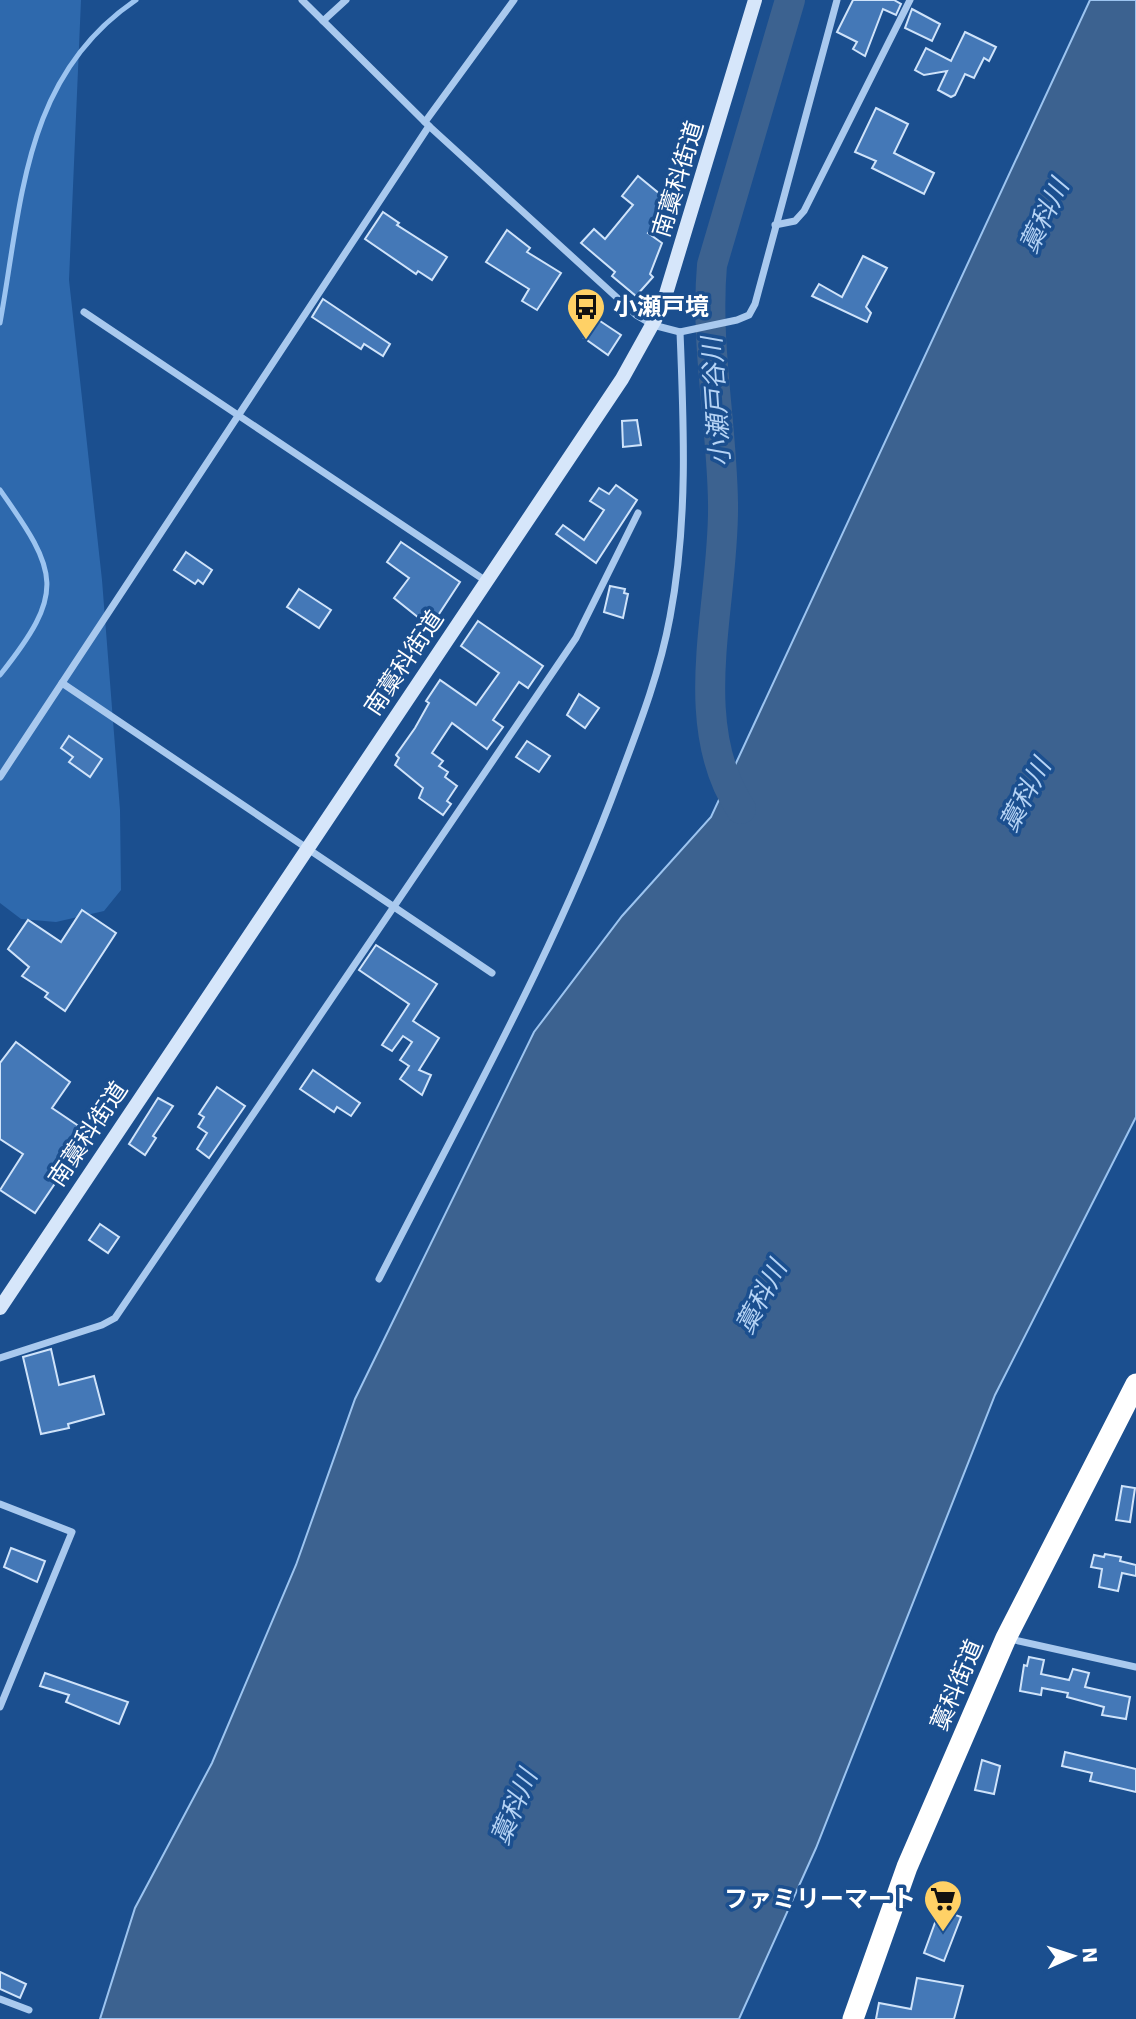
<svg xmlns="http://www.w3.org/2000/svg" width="1136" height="2019" font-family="'DejaVu Sans','Noto Sans JP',sans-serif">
<rect width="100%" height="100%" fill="#1b4f8f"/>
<path fill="#2e69ad" d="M0,0H81L69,280L102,580L120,810L121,890L104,911L56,922L21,919L0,903Z"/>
<path fill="#3c6290" stroke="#9cc4f0" stroke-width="2" d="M1090,0H1136V1117L995,1395L816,1848L739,2019H100L135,1908L212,1763L296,1565L355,1399L534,1032L622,916L711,817Z"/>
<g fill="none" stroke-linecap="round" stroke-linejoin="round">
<g stroke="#9cc4f0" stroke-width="5">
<path d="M0,323C22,203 23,76 136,0"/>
<path d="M0,490C59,573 66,592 0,675"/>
</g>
<path stroke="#3c6290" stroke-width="30" d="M741,809C683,721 725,602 723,503C722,424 705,345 712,265L790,0"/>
</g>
<g fill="#4478b7" stroke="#cfe3fa" stroke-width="2">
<path d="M853,0H894L901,4L896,15L883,9L865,56L853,49L857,42L837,32Z"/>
<path d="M912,9L940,24L932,41L905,28Z"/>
<path d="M965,32L996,47L989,61L984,58L974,78L965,74L955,95L951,97L938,90L947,71L924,75L915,70L926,48L951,61Z"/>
<path d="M876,108L908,124L894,153L934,173L924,194L872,168L876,161L855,152Z"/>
<path d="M638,176L672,204L648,233L662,243L650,274L653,277L636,296L612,276L615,272L581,243L594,229L605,239L633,205L622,196Z"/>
<path d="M383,212L399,223L397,225L447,257L432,280L418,271L416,274L365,239Z"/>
<path d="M507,230L530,248L527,252L561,273L537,310L522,301L529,289L486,262Z"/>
<path d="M863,256L887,268L866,307L871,313L867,322L812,296L819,284L842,297Z"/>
<path d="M323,299L390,344L383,356L364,344L361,349L312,317Z"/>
<path d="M597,319L621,335L608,355L584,338Z"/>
<path d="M637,420L641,445L623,447L622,421Z"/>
<path d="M616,485L637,500L596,563L556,534L563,525L584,540L604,510L590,501L599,488L609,494Z"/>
<path d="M401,542L460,582L433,623L421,615L419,618L394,598L409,578L387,562Z"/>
<path d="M186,552L212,570L203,584L198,580L195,584L174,570Z"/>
<path d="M610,586L625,589L624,593L628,594L623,618L604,612Z"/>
<path d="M299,589L331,610L319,628L287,607Z"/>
<path d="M478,621L543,666L528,688L519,682L493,720L503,727L487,749L452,723L432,753L443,761L439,766L448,772L445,777L457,786L447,801L451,804L443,815L419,798L423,788L395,765L399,758L396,755L415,728L429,703L426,701L440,680L476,705L499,673L461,646Z"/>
<path d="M579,694L599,708L585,728L567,715Z"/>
<path d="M69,736L102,759L90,777L69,762L73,757L61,748Z"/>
<path d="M527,741L550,756L539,772L516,757Z"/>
<path d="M82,910L116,933L65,1011L45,997L48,993L22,976L29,967L8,949L28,920L61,942Z"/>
<path d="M376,945L437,984L413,1021L439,1038L419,1070L431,1075L422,1095L400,1079L409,1066L400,1060L412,1042L403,1036L392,1051L382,1045L409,1004L359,970Z"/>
<path d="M16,1042L70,1082L52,1108L89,1133L35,1213L0,1190L23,1154L0,1139V1063Z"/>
<path d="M313,1070L360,1103L351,1116L337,1107L334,1112L300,1089Z"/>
<path d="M217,1087L245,1106L209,1158L197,1149L207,1133L198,1127L204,1117L199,1114Z"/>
<path d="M158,1098L173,1106L153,1136L156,1138L145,1155L129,1144Z"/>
<path d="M100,1224L119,1237L108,1253L89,1240Z"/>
<path d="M51,1349L59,1385L94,1376L104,1414L68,1424L69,1428L41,1434L23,1357Z"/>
<path d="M1122,1486L1135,1488L1130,1522L1116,1520Z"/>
<path d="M11,1548L45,1561L37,1582L4,1567Z"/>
<path d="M1105,1554L1121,1557L1120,1561L1136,1565V1576L1122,1573L1118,1591L1099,1587L1102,1569L1091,1567L1094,1555L1104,1557Z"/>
<path d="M1029,1657L1044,1660L1041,1674L1069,1680L1073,1669L1089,1673L1085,1687L1130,1697L1126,1719L1102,1715L1104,1707L1067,1697L1068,1693L1042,1688L1041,1695L1020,1691L1024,1665L1027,1666Z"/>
<path d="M45,1673L128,1702L119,1724L66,1702L69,1695L40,1686Z"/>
<path d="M1065,1752L1136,1769V1792L1090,1781L1092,1773L1062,1766Z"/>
<path d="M982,1760L1000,1766L994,1794L975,1790Z"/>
<path d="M940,1909L961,1917L944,1961L924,1953Z"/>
<path d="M0,1972L26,1984L20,1998L0,1989Z"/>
<path d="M917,1978L963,1986L954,2019H876L879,2003L911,2009Z"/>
</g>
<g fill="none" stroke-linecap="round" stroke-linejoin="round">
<g stroke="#a9c9ee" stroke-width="7">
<path d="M302,0L429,126L636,315L653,325L680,332L737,320L749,315L755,304L837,0"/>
<path d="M323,21L346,0"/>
<path d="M425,122L514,0"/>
<path d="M775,225L795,221L804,211L910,0"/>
<path d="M84,312L486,581"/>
<path d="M62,683L492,973"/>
<path d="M0,777L429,126"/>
<path d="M379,1279C462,1115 555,952 619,779C639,726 660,672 670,617C688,523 684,427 680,332"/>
<path d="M0,1358L102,1325L115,1318L576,638L638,513"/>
<path d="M0,1504L72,1532L0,1707"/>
<path d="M1010,1639L1136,1667"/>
<path d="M0,1999L29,2010"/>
</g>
<path stroke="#d6e6fa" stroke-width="14" d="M0,1308L622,379L662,307L755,0"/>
<path stroke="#fff" stroke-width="21" d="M853,2019L907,1867L1006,1638L1136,1384"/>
</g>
<defs>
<symbol id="bus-pin" viewBox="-11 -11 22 30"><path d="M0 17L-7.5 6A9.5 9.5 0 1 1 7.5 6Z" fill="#ffd166" stroke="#1b4f8f"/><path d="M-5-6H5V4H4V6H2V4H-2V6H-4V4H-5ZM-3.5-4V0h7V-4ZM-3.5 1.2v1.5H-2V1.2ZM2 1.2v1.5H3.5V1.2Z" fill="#111"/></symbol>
<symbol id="supermarket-pin" viewBox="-11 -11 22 30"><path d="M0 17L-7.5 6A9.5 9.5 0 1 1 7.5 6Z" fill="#ffd166" stroke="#1b4f8f"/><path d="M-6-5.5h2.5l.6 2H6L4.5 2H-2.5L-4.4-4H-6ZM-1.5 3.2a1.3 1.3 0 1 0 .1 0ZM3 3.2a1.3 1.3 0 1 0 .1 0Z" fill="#111"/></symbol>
</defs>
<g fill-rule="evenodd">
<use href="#bus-pin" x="564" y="285" width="44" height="60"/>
<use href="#supermarket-pin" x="921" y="1877" width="44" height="60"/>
</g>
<g text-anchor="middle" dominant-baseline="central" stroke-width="7" stroke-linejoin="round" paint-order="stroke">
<g font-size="24" fill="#fff" stroke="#1b4f8f">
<text transform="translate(678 179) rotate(-73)">南藁科街道</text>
<text transform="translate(404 663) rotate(-56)">南藁科街道</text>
<text transform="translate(88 1134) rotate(-56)">南藁科街道</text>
<text transform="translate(957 1685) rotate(-67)">藁科街道</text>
</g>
<g font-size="24" font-weight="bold" fill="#fff" stroke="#1b4f8f" text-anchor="start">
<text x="613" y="307">小瀬戸境</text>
<text x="916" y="1899" text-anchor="end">ファミリーマート</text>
</g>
<g font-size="26" font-style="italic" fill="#b5d3f5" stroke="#1b4f8f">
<text transform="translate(1044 216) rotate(-64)">藁科川</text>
<text transform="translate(716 402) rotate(-94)">小瀬戸谷川</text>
<text transform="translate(1025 795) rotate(-62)">藁科川</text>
<text transform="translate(761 1297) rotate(-62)">藁科川</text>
<text transform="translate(514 1807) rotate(-67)">藁科川</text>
</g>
</g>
<g transform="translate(1073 1956) rotate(87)" stroke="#1b4f8f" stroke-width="5" paint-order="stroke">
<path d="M0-5L12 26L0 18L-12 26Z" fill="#ffffff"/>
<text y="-10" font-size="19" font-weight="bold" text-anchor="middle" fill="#ffffff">N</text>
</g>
</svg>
